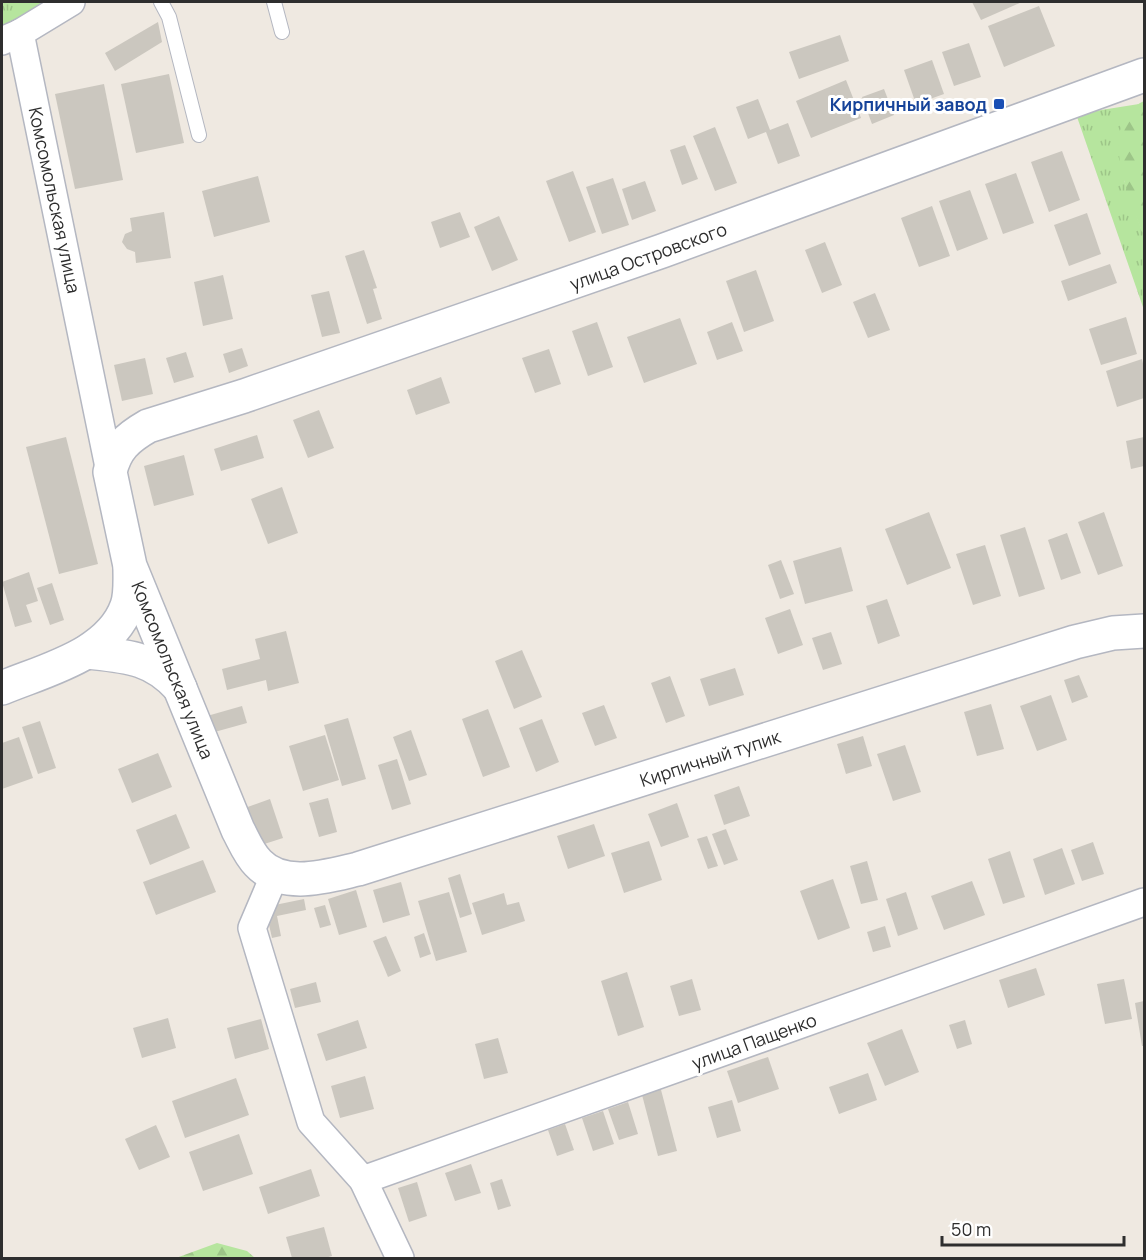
<svg xmlns="http://www.w3.org/2000/svg" width="1146" height="1260" font-family="Manrope,sans-serif">
<defs>
<pattern id="grass-tufts" width="24" height="20" patternUnits="userSpaceOnUse" patternTransform="scale(1.5)"><rect width="24" height="20" fill="#b6e59e"/><path d="M3 7l-1-3M5 7V3M7 7l1-3M15 17l-1-3M17 17v-4M19 17l1-3" fill="none" stroke="#9dc588"/></pattern>
<pattern id="forest-firs" width="22" height="20" patternUnits="userSpaceOnUse" patternTransform="scale(1.5)"><rect width="22" height="20" fill="#b6e59e"/><path d="M5 1l3.5 6h-7zM16 11l3.5 6h-7z" fill="#9dc588"/></pattern>
</defs>
<rect width="100%" height="100%" fill="#efe9e1"/>
<g fill="url(#grass-tufts)">
<path d="M2,2H54L2,29Z"/>
<path d="M1139,104L1127,116L1124,180L1144,237V310L1076,114Z"/>
</g>
<g fill="url(#forest-firs)">
<path d="M1144,101V237C1131,200 1094,124 1144,101Z"/>
<path d="M217,1243L247,1251L255,1258H176Z"/>
</g>
<g fill="#cbc7bf">
<path d="M972,2H1022L981,20Z"/>
<path d="M1039,6L1055,46L1004,67L988,26Z"/>
<path d="M158,22L162,42L115,71L105,53Z"/>
<path d="M840,35L849,61L799,79L789,52Z"/>
<path d="M969,43L981,77L954,86L942,52Z"/>
<path d="M932,60L944,94L916,104L904,70Z"/>
<path d="M169,74L184,143L136,153L121,84Z"/>
<path d="M846,80L861,118L811,138L796,101Z"/>
<path d="M104,84L123,180L75,189L55,94Z"/>
<path d="M884,89L894,115L872,124L862,97Z"/>
<path d="M758,99L770,130L788,123L800,156L778,164L766,132L748,139L736,107Z"/>
<path d="M715,127L737,183L715,191L693,136Z"/>
<path d="M685,145L698,179L682,185L670,150Z"/>
<path d="M1062,151L1080,200L1049,212L1031,162Z"/>
<path d="M573,171L596,232L569,242L546,181Z"/>
<path d="M1016,173L1034,223L1003,234L985,184Z"/>
<path d="M258,176L270,222L214,237L202,191Z"/>
<path d="M613,178L629,225L602,234L586,187Z"/>
<path d="M645,181L656,211L632,220L622,189Z"/>
<path d="M970,190L988,239L957,251L939,201Z"/>
<path d="M932,206L950,256L919,267L901,218Z"/>
<path d="M164,212L171,258L136,263L135,252L127,249L122,242L125,234L132,231L130,218Z"/>
<path d="M460,212L470,237L440,248L431,222Z"/>
<path d="M1087,213L1101,254L1069,266L1054,225Z"/>
<path d="M499,216L518,260L492,271L474,227Z"/>
<path d="M825,242L842,285L822,293L805,250Z"/>
<path d="M364,250L377,288L373,289L382,319L367,324L345,256Z"/>
<path d="M1110,264L1117,283L1068,301L1061,281Z"/>
<path d="M756,270L774,321L744,332L726,281Z"/>
<path d="M223,275L233,319L203,326L194,282Z"/>
<path d="M329,291L340,333L322,337L311,295Z"/>
<path d="M875,293L890,330L868,338L853,302Z"/>
<path d="M1126,317L1137,354L1101,365L1089,329Z"/>
<path d="M680,318L697,364L644,383L627,337Z"/>
<path d="M597,322L613,367L588,376L572,331Z"/>
<path d="M732,322L743,351L717,360L707,332Z"/>
<path d="M242,348L248,366L229,373L223,354Z"/>
<path d="M549,349L561,384L535,393L522,358Z"/>
<path d="M186,352L194,377L174,383L166,358Z"/>
<path d="M145,358L153,394L122,401L114,365Z"/>
<path d="M1142,359L1144,368V398L1117,407L1106,371Z"/>
<path d="M441,377L450,403L416,415L407,390Z"/>
<path d="M319,410L334,448L308,458L293,420Z"/>
<path d="M257,435L264,458L221,471L214,449Z"/>
<path d="M66,437L98,564L59,574L26,447Z"/>
<path d="M1144,437V466L1131,469L1126,441Z"/>
<path d="M184,455L194,495L154,506L144,466Z"/>
<path d="M282,487L298,533L268,544L251,499Z"/>
<path d="M929,512L951,568L907,585L885,529Z"/>
<path d="M1104,512L1123,566L1098,575L1078,522Z"/>
<path d="M1025,527L1045,589L1019,597L1000,535Z"/>
<path d="M1067,533L1081,573L1061,580L1048,540Z"/>
<path d="M985,545L1001,596L973,605L956,554Z"/>
<path d="M841,547L853,591L805,604L793,561Z"/>
<path d="M781,560L794,594L780,599L768,565Z"/>
<path d="M29,572L38,601L26,605L32,622L15,627L2,582Z"/>
<path d="M52,583L64,620L50,625L37,588Z"/>
<path d="M887,599L900,636L878,644L866,606Z"/>
<path d="M790,609L803,645L778,654L765,618Z"/>
<path d="M286,631L299,683L268,691L266,680L227,690L222,669L260,659L255,639Z"/>
<path d="M831,632L842,664L823,670L812,638Z"/>
<path d="M522,650L542,697L514,709L495,661Z"/>
<path d="M735,668L744,695L709,706L700,679Z"/>
<path d="M1079,675L1088,697L1072,703L1064,680Z"/>
<path d="M670,676L685,716L666,723L651,683Z"/>
<path d="M1051,695L1067,740L1037,751L1020,706Z"/>
<path d="M991,704L1004,749L977,756L964,712Z"/>
<path d="M604,705L617,738L595,746L582,713Z"/>
<path d="M242,706L247,723L211,733L207,716Z"/>
<path d="M488,709L510,767L483,777L462,719Z"/>
<path d="M348,718L366,779L342,786L324,725Z"/>
<path d="M542,719L559,762L536,772L519,728Z"/>
<path d="M40,721L56,768L38,774L22,727Z"/>
<path d="M411,730L427,775L409,781L393,737Z"/>
<path d="M325,735L339,780L303,791L289,746Z"/>
<path d="M863,736L872,766L846,774L837,744Z"/>
<path d="M19,737L33,778L2,789V743Z"/>
<path d="M905,745L921,792L893,801L877,754Z"/>
<path d="M158,753L172,787L132,803L118,769Z"/>
<path d="M397,759L411,804L392,810L378,765Z"/>
<path d="M739,786L750,816L724,825L714,795Z"/>
<path d="M328,798L337,832L319,837L309,803Z"/>
<path d="M270,799L283,838L255,847L242,809Z"/>
<path d="M677,803L689,837L661,847L648,814Z"/>
<path d="M176,814L190,848L150,865L136,830Z"/>
<path d="M594,824L605,856L568,869L557,836Z"/>
<path d="M726,829L738,860L724,865L712,834Z"/>
<path d="M707,836L718,866L708,869L697,839Z"/>
<path d="M649,841L662,880L624,893L611,853Z"/>
<path d="M1093,842L1104,874L1082,881L1071,850Z"/>
<path d="M1062,848L1075,884L1045,895L1033,859Z"/>
<path d="M1010,851L1025,897L1003,904L988,859Z"/>
<path d="M203,860L216,892L156,915L143,882Z"/>
<path d="M867,861L878,900L861,904L850,866Z"/>
<path d="M460,874L472,914L460,918L448,878Z"/>
<path d="M833,879L850,928L818,940L800,891Z"/>
<path d="M972,881L985,915L944,930L931,896Z"/>
<path d="M401,882L410,915L383,923L373,890Z"/>
<path d="M356,890L367,927L339,935L328,899Z"/>
<path d="M449,892L467,952L436,961L418,901Z"/>
<path d="M906,892L918,929L898,936L886,899Z"/>
<path d="M504,893L507,905L519,902L525,921L482,935L472,903Z"/>
<path d="M304,899L306,910L277,916L281,936L272,938L265,907Z"/>
<path d="M325,905L331,925L320,928L314,908Z"/>
<path d="M885,926L891,947L873,952L867,932Z"/>
<path d="M424,933L431,954L420,958L414,937Z"/>
<path d="M386,936L401,971L388,977L373,941Z"/>
<path d="M1036,968L1045,995L1008,1008L999,980Z"/>
<path d="M627,972L644,1027L618,1036L601,981Z"/>
<path d="M692,979L701,1010L679,1016L670,986Z"/>
<path d="M1124,979L1132,1019L1105,1024L1097,984Z"/>
<path d="M316,982L321,1002L295,1008L290,989Z"/>
<path d="M1144,1001V1046H1142L1135,1003Z"/>
<path d="M168,1018L176,1048L142,1058L133,1028Z"/>
<path d="M261,1019L269,1049L235,1059L227,1028Z"/>
<path d="M358,1020L367,1048L326,1061L317,1034Z"/>
<path d="M965,1020L972,1044L957,1049L949,1025Z"/>
<path d="M902,1029L919,1072L885,1086L867,1043Z"/>
<path d="M498,1038L508,1073L484,1079L475,1044Z"/>
<path d="M768,1057L779,1089L738,1103L727,1071Z"/>
<path d="M868,1073L877,1100L839,1114L829,1087Z"/>
<path d="M365,1076L374,1109L340,1118L331,1086Z"/>
<path d="M236,1078L249,1115L185,1138L172,1101Z"/>
<path d="M660,1086L677,1151L658,1156L641,1091Z"/>
<path d="M732,1100L741,1131L717,1138L708,1107Z"/>
<path d="M628,1102L638,1134L619,1140L608,1109Z"/>
<path d="M603,1111L614,1144L593,1151L582,1118Z"/>
<path d="M565,1124L574,1150L557,1156L548,1130Z"/>
<path d="M156,1125L170,1157L139,1170L125,1139Z"/>
<path d="M239,1134L253,1174L203,1191L189,1152Z"/>
<path d="M471,1164L481,1193L455,1201L445,1173Z"/>
<path d="M311,1169L320,1196L268,1214L259,1187Z"/>
<path d="M502,1179L511,1206L498,1210L490,1183Z"/>
<path d="M417,1182L427,1216L409,1222L398,1188Z"/>
<path d="M324,1227L332,1256L325,1258H292L286,1237Z"/>
</g>
<g fill="none" stroke-linecap="round" stroke-linejoin="round">
<defs>
<g id="lane">
<path d="M161,2L169,17L199,135"/>
<path d="M274,2L282,32"/>
</g>
<g id="street">
<path d="M20,33L110,472"/>
<path d="M2,41L20,33L71,2"/>
<path d="M275,874L252,928L311,1122L363,1180L400,1258"/>
<path d="M363,1180L1144,902"/>
</g>
<g id="secondary">
<path d="M1144,75L662,251L244,396L148,426C127,438 115,449 110,472L130,566L238,830C244,841 249,854 258,863C283,890 327,876 358,869L1075,642L1113,633L1144,631"/>
<path d="M87,652C125,656 153,657 180,688"/>
<path d="M2,688C45,670 110,655 127,606C131,595 130,580 130,569"/>
</g>
</defs>
<use href="#lane" stroke="#b4b7c1" stroke-width="16"/>
<use href="#street" stroke="#b4b7c1" stroke-width="30"/>
<use href="#secondary" stroke="#b4b7c1" stroke-width="36"/>
<use href="#lane" stroke="#fff" stroke-width="14"/>
<use href="#street" stroke="#fff" stroke-width="27"/>
<use href="#secondary" stroke="#fff" stroke-width="33"/>
</g>
<rect fill="#1a4fb4" stroke="#fff" stroke-width="2" x="993" y="98" width="12" height="12" rx="3"/>
<g text-anchor="middle" dominant-baseline="central" stroke-width="6" stroke-linejoin="round" paint-order="stroke">
<g font-size="18" font-weight="bold" fill="#164399" stroke="#fff" text-anchor="end">
<text x="987" y="104">Кирпичный завод</text>
</g>
<g font-size="18" fill="#2e2e2e" stroke="#fff">
<text transform="translate(55 200) rotate(78)">Комсомольская улица</text>
<text transform="translate(648 256) rotate(-20)">улица Островского</text>
<text transform="translate(173 670) rotate(68)">Комсомольская улица</text>
<text transform="translate(710 758) rotate(-18)">Кирпичный тупик</text>
<text transform="translate(754 1041) rotate(-20)">улица Пащенко</text>
</g>
</g>
<rect width="1146" height="1260" fill="none" stroke="#2e2e2e" stroke-width="6"/>
<path d="M942 1236v9h182v-9" fill="none" stroke="#2e2e2e" stroke-width="3"/>
<text x="951" y="1236" font-size="18" fill="#2e2e2e" stroke="#ffffff" stroke-width="4.5" paint-order="stroke">50 m</text>
</svg>
